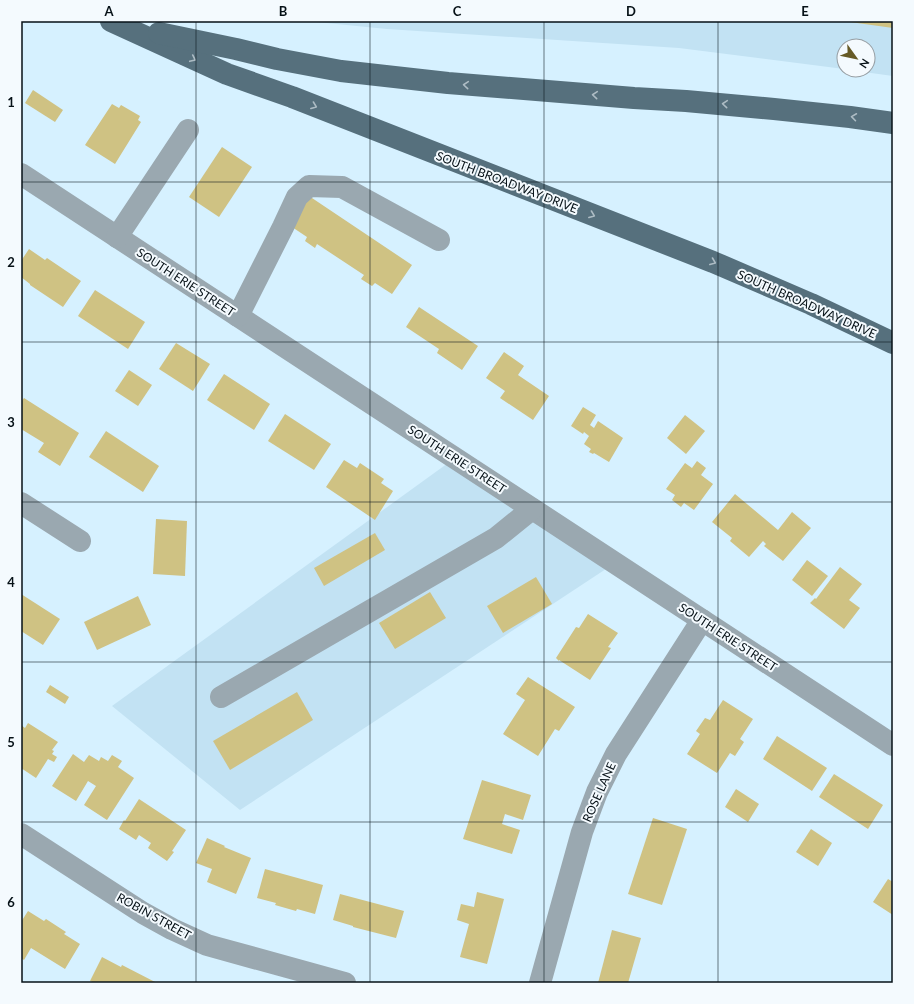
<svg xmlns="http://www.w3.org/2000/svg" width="914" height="1004" font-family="Lato,sans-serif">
<rect width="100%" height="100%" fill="#d6f1ff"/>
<g fill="#c2e2f3">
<path d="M306,21H893V76L849,70H868V46H844V69L679,48L387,29Z"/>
<path d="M455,458L615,563L240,810L112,706Z"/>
</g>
<g fill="#cfc283">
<path d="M850,21H893V28L850,22Z"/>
<path d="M33,90L63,110L55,122L25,103Z"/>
<path d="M112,104L119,108L121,105L140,116L138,120L141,122L115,164L85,145Z"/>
<path d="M222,147L252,167L219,217L189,197Z"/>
<path d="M309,196L412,265L392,294L375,283L372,286L361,279L364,275L317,244L315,248L305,241L307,237L289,225Z"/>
<path d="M29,249L45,260L47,258L81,281L63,307L30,285V284L21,277V261Z"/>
<path d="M95,290L145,322L128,349L78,316Z"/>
<path d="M419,307L478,346L462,370L437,353L439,349L406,327Z"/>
<path d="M176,343L210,364L193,391L159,369Z"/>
<path d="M504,352L524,366L518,375L549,396L533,420L500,398L505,391L486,378Z"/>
<path d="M129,370L152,385L138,406L115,391Z"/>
<path d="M224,374L270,404L254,430L207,400Z"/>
<path d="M24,398L79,433L60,466L38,452L44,443L21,429V402Z"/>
<path d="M583,407L596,415L590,425L594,428L598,421L623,438L609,462L594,453L593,454L589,452L591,449L584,444L589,436L584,432L583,434L571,426Z"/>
<path d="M285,414L331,444L314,470L268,441Z"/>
<path d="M685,415L705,431L686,454L667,438Z"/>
<path d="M106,431L159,466L143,492L89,457Z"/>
<path d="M344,460L357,468L360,463L384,479L381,483L393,491L375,520L326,487Z"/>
<path d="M697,461L706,468L701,475L713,484L694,510L684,503L681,507L672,500L675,495L666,489L685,463L692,468Z"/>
<path d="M735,494L778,530L792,512L811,528L783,561L764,546L766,544L763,541L749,557L730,541L732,538L712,522Z"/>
<path d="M156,519L187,521L185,576L153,574Z"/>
<path d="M375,533L385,550L324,586L314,568Z"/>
<path d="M807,560L828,576L812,596L792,580Z"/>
<path d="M840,567L862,584L849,600L860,608L844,629L810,603L815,598L816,599Z"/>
<path d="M536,577L552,604L503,633L487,606Z"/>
<path d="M430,592L446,618L395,649L379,623Z"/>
<path d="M21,594L60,619L43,645L21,631Z"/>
<path d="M138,596L151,625L97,650L84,622Z"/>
<path d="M588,614L618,633L608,647L611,648L590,680L559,660V661L556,658L576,627L579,628Z"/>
<path d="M528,677L575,707L559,731L555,729L538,756L503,734L525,700L516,694Z"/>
<path d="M50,685L69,697L65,704L46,692Z"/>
<path d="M297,692L313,720L230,770L213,741Z"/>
<path d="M723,700L753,719L740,739L744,742L735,756L730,753L717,773L687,754L700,734L696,731L705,718L710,720Z"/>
<path d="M28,723L58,742L52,750L54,751L52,754L57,757L54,762L48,759L36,778L21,768V725L25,728Z"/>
<path d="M777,736L827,768L812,791L763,759Z"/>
<path d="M73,754L84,762L89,755L99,761L101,757L108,761L112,755L122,761L118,767L134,778L107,820L84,805L96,786L88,781L76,801L52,786Z"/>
<path d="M834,774L883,805L868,829L819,797Z"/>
<path d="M482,780L531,795L523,820L505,814L502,824L520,830L512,854L463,839Z"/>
<path d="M736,789L759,804L748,822L725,807Z"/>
<path d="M139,799L186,830L172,851L174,852L167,861L148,848L151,843L139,835L136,840L119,829L124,820L125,821Z"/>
<path d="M653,818L687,829L662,905L628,894Z"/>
<path d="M811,829L832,843L818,866L796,852Z"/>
<path d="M207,838L225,846L224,847L251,858L236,894L207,882L212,869L196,863Z"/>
<path d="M265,869L323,885L315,914L297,909L296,911L275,905L276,903L257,898Z"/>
<path d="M888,879L893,882V915L873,902Z"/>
<path d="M477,892L504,899L487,964L460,957L469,924L457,920L461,904L474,907Z"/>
<path d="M340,894L404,911L396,938L353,927V926L333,920Z"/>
<path d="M28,911L44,921L46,919L66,932L64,934L80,944L65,969L31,948L24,960L21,958V922Z"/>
<path d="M612,930L641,938L628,983H598Z"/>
<path d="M102,957L121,967L122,965L157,983H95L90,981Z"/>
</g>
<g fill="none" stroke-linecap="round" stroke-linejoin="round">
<g stroke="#9aa8b0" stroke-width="22">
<path d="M21,174L893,745"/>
<path d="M117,237L188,130"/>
<path d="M238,316L283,227L297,197L309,186L342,187L439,240"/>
<path d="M21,503L80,541"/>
<path d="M221,697L496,538L532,509"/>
<path d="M21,834L143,913L172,929L207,945L345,983"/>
<path d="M540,983L582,832L597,792L616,754L702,620"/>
</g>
<g stroke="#56707d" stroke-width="22">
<path d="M111,21L227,74L292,97L713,262L811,304L893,343"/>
<path d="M159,33L236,49L277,59L341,71L448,83L634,98L686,101L774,109L850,117L893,123"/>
</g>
</g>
<defs><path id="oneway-chevron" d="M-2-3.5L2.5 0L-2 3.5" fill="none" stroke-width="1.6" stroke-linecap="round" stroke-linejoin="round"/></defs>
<g stroke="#adbcc4">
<use href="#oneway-chevron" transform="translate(193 59) rotate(25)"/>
<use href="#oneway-chevron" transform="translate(466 85) rotate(-175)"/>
<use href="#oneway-chevron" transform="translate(595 95) rotate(-175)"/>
<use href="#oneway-chevron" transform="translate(725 104) rotate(-175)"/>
<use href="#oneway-chevron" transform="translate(314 106) rotate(21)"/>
<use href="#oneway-chevron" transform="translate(854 117) rotate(-172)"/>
<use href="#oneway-chevron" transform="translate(592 215) rotate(21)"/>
<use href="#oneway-chevron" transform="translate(713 262) rotate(22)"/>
</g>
<path fill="none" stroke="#061117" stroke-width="1" stroke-opacity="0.55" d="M196,21V983M370,21V983M544,21V983M718,21V983M21,182H893M21,342H893M21,502H893M21,662H893M21,822H893"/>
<g text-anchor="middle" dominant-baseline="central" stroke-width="4" stroke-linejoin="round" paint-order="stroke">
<g font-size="12" fill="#061117" stroke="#f4fafe">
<text transform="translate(507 182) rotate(21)">SOUTH BROADWAY DRIVE</text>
<text transform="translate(186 282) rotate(33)">SOUTH ERIE STREET</text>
<text transform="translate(807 304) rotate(24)">SOUTH BROADWAY DRIVE</text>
<text transform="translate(457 459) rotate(33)">SOUTH ERIE STREET</text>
<text transform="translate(728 637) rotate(33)">SOUTH ERIE STREET</text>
<text transform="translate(599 792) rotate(-66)">ROSE LANE</text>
<text transform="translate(154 916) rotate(29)">ROBIN STREET</text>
</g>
</g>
<rect width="914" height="1004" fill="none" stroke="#f4fafe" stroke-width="44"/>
<g transform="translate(856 58) rotate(123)"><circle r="19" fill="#f4fafe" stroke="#959da2"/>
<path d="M0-3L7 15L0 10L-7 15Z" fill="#655a26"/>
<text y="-6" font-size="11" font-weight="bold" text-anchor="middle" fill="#061117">N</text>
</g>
<rect x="22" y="22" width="870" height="960" fill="none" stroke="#061117" stroke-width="1.5"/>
<g font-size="13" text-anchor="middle" font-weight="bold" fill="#061117">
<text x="109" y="16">A</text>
<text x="283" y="16">B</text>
<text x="457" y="16">C</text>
<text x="631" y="16">D</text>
<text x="805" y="16">E</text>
<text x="11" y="107">1</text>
<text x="11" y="267">2</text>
<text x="11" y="427">3</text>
<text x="11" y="587">4</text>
<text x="11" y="747">5</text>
<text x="11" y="907">6</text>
</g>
</svg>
